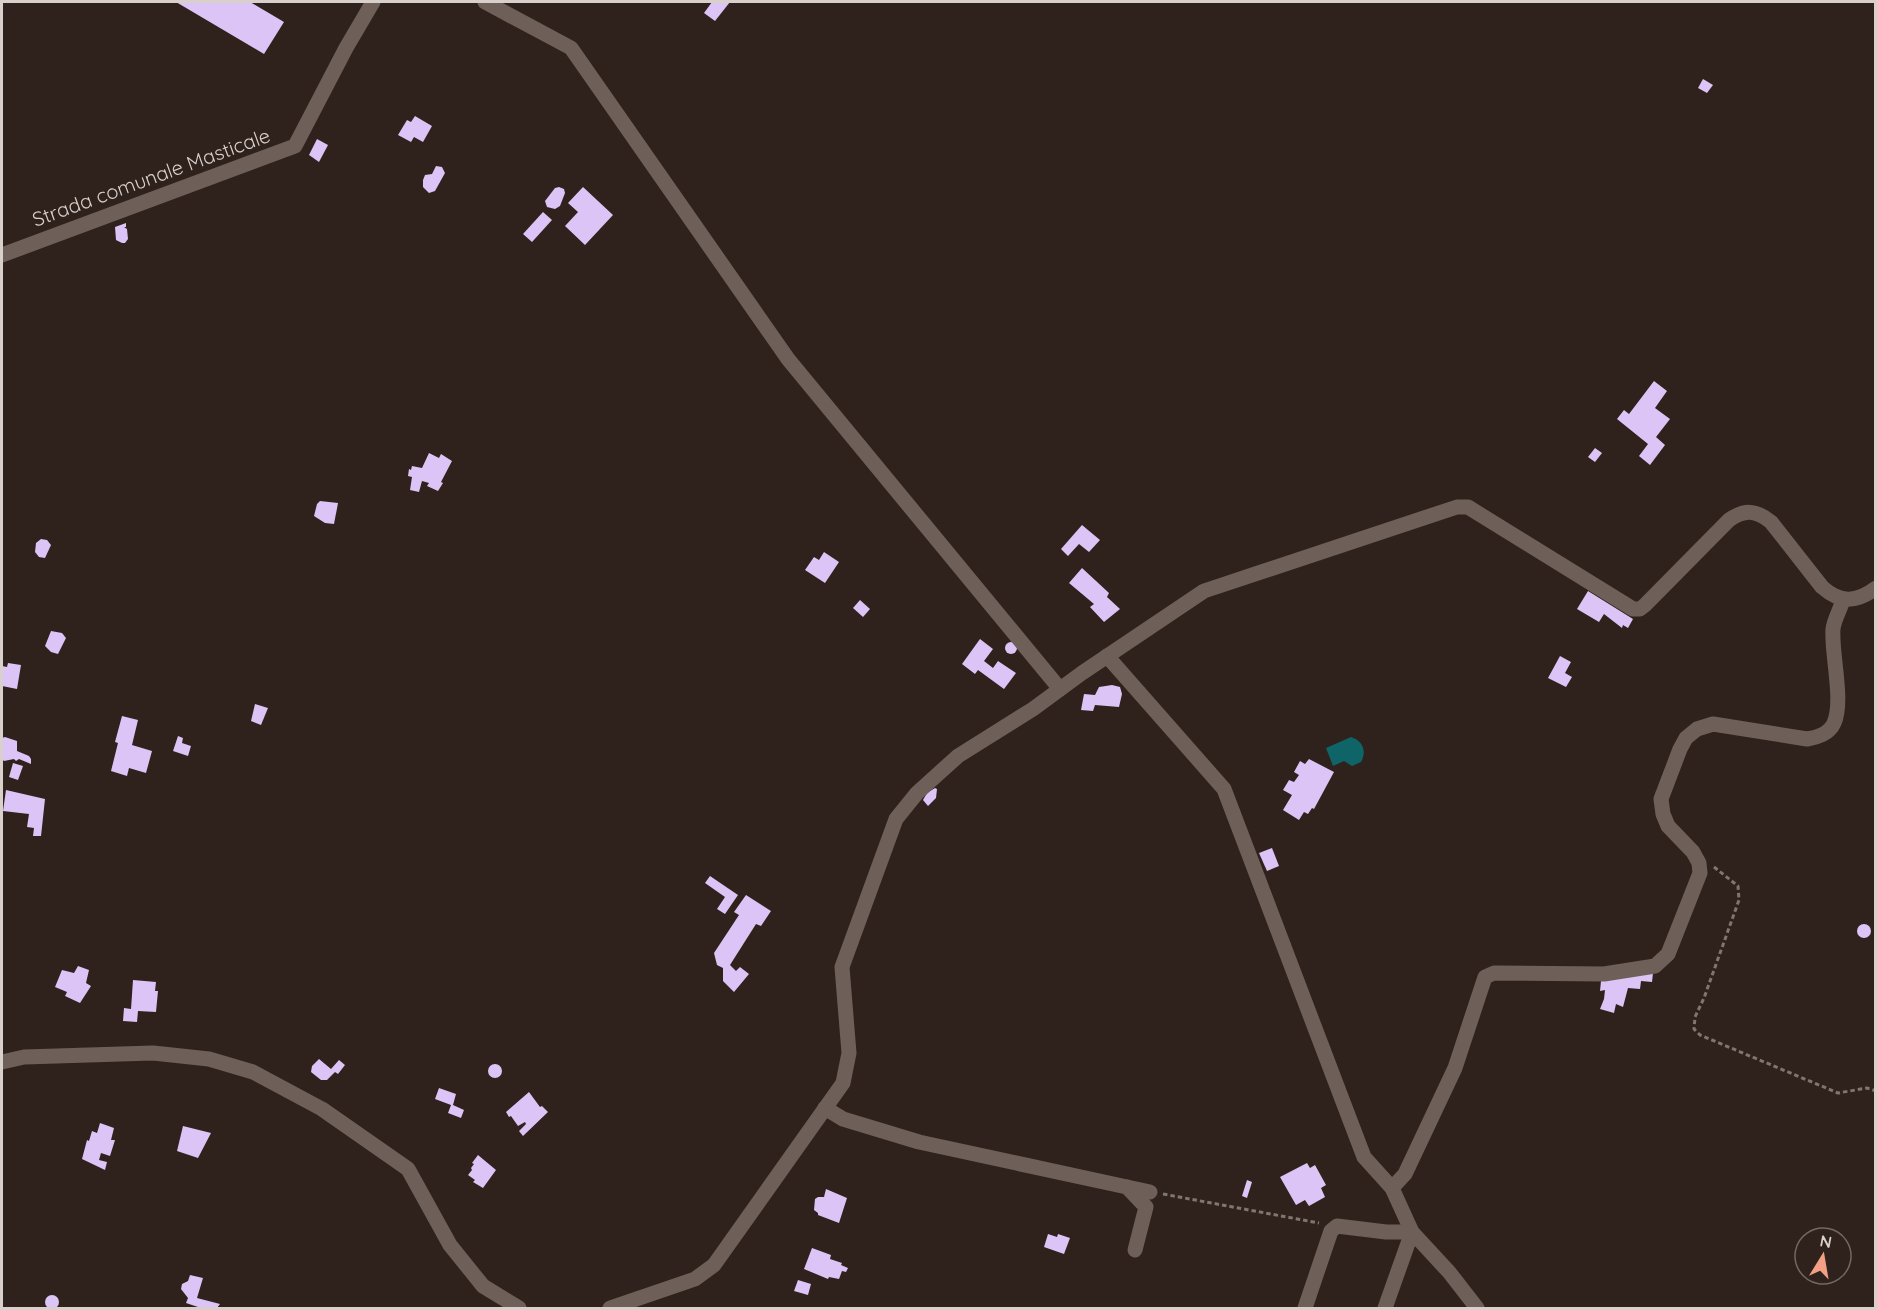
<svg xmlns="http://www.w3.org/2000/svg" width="1877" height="1310" font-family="Quicksand,sans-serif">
<rect width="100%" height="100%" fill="#2f221c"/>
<path fill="#0f6467" d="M1351,737C1363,741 1367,751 1361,762L1352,766L1344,761L1333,766L1326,748Z"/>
<g fill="#dcc4f6">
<path d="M176,2H250L284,22L264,54Z"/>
<path d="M712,2H730L715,21L704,13Z"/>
<path d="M1703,79L1713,85L1707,93L1698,88Z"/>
<path d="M415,116L432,126L423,142L414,137L411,142L398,135L407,120L411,122Z"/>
<path d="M317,139L328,145L319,162L309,155Z"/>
<path d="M436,166L442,167L445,173L435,191L429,193L423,187V180L425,175L432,174Z"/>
<path d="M559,187L564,189L565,193L560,206L555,209L547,207L545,201L555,188Z"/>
<path d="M583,187L613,215L585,245L565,226L578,212L568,203Z"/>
<path d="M543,212L552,220L532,242L523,234Z"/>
<path d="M126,223V227H124L127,229L128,239L125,243H122L116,240L115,227Z"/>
<path d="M1654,381L1667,391L1655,408L1670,419L1656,437L1665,445L1650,465L1639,456L1648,444L1617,419L1624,410L1629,414Z"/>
<path d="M1595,448L1602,453L1595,462L1588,457Z"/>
<path d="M429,453L439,458L441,454L452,461L441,482L443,483L438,491L427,486L429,483L422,481L419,492L410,490L412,477L408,476L409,469L411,470L412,466L422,468Z"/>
<path d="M320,501L338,503L334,524L325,523L314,516L317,504Z"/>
<path d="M1082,525L1100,540L1089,552L1079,544L1068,556L1061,549Z"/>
<path d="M41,539L47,540L51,545L45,558L39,557L35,552L36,543Z"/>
<path d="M824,552L839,562L825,583L805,570L814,557L819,560Z"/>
<path d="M1082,568L1109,593L1107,597L1120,609L1104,622L1090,607L1094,604L1069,583Z"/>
<path d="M1588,591L1633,619L1628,628L1623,625L1622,628L1604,614L1599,622L1577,609Z"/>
<path d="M860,600L870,609L863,617L853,608Z"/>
<path d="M51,631L62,633L66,638L58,654L51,652L45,646Z"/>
<path d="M980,639L993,649L984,661L993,668L998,661L1016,673L1004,689L978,670L975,674L962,664Z"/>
<circle cx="1011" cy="648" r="6"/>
<path d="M1560,656L1571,662L1565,673L1572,677L1566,687L1548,678Z"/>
<path d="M8,663L21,665L17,689L2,686V666L7,667Z"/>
<path d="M1112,685L1120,687L1122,694L1119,707L1095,705L1093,711L1081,710L1084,694L1095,695L1099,687Z"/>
<path d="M255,704L268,708L261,725L251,721Z"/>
<path d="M122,716L138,720L132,745L152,751L146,773L129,768L127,776L111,771L118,743L115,742Z"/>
<path d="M178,736L183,738L182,743L191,746L188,756L173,751Z"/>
<path d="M5,737L17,741V751L29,756L31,759V764L19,759L16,761L14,759L4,761L2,759V738Z"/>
<path d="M1309,759L1334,772L1314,809L1312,808L1308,814L1304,812L1299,820L1283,810L1292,795L1283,790L1289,780L1294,782L1299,775L1294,772L1300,761L1305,764Z"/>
<path d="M13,763L23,766L18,780L9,777Z"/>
<path d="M935,788L937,789L936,798L928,806L923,800L927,793Z"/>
<path d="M6,790L45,799L41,836H33L34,828L27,827L29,814L3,811Z"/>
<path d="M1272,848L1279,866L1267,871L1259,853Z"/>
<path d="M710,876L738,895L725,914L717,909L725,897L705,883Z"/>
<path d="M746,895L771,911L761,926L756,924L730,965L736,971L740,967L749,974L734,992L723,981V968L717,965L714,953L739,915L734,912Z"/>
<circle cx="1864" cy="931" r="7"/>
<path d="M78,966L89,970L86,983L91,986L80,1003L65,996L67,992L55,987L62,970L74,973Z"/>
<path d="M1653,973L1652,982L1641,981L1640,989L1628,988L1623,1007L1616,1004L1614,1013L1600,1009L1604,999L1605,990L1600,991L1601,981Z"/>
<path d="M133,980L156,982L155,991H158L156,1012L138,1011L137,1022L123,1021L124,1008L131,1009Z"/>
<path d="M319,1059L331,1069L339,1060L345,1065L338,1074L335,1072L327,1080H321L311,1072L312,1066Z"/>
<circle cx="495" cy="1071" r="7"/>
<path d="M439,1088L456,1094L453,1105L464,1110L461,1118L448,1113L451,1105L435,1099Z"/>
<path d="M529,1092L540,1107L542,1106L548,1112L523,1136L519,1131L526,1124L525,1122L518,1126L511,1116L509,1117L506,1112Z"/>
<path d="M100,1123L114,1128L111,1140H115L110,1156L101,1153L99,1160L107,1162L105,1170L82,1159L87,1140L89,1141L92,1131L97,1133Z"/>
<path d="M183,1126L211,1133L198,1158L177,1151Z"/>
<path d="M478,1155L496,1170L483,1188L473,1182L475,1180L468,1175L472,1170L471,1168L474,1164L472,1163Z"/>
<path d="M1307,1163L1310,1168L1315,1165L1326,1185L1321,1188L1325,1197L1309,1206L1305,1200L1296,1205L1280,1177Z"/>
<path d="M1247,1180L1252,1182L1247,1198L1242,1196Z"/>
<path d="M826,1189L847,1198L839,1223L818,1215V1213L814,1210L815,1199L818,1197H824Z"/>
<path d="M1048,1234L1057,1237L1058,1234L1070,1238L1064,1254L1044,1247Z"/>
<path d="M812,1248L831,1255L830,1259L842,1263L841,1265L848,1268L846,1272L842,1271L839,1279L829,1277L828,1279L804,1269Z"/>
<path d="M190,1275L203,1278L197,1298L220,1304L217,1308H201L186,1303L188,1298L181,1289L182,1284L188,1281Z"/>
<path d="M798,1280L811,1284L808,1295L794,1291Z"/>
<circle cx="52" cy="1302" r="7"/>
</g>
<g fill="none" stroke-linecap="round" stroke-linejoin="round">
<g stroke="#817570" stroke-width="3" stroke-dasharray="4.5 3" stroke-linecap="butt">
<path d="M1714,867L1738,886L1739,900L1704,998L1695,1017L1694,1029L1700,1035L1838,1093L1867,1088L1876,1091"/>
<path d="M1163,1194L1319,1223"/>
</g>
<g stroke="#6e6058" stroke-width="15">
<path d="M485,2L571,48L788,359L1060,689"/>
<path d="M2,255L295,146L346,48L373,2"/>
<path d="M1107,656L1224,789L1364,1157L1392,1188L1412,1232L1449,1272L1477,1308"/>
<path d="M2,1062L24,1057L153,1053L209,1059L253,1072L322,1109L408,1169L450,1245L483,1286L519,1308"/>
<path d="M825,1108L843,1119L919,1142L1150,1192"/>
<path d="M1127,1187L1146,1207L1135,1250"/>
<path d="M1392,1188L1405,1174L1455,1068L1485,977L1494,973L1604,974L1655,966L1668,954L1700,873L1699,863L1693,852L1668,826L1663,814L1661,799L1680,749L1686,738L1697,729L1713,724L1807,739C1818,737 1829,734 1834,723C1844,701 1831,653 1833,629C1834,619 1841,609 1843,599"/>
<path d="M610,1308L695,1279L714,1265L843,1083L849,1053L842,967L896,819L917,793L958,756L1033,709L1082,673L1204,591L1457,507H1468L1633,609H1640L1645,605L1729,520C1745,509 1756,510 1771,522L1822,587C1840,603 1856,603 1876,588"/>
<path d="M1305,1308L1331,1231L1337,1226L1386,1232H1412L1385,1308"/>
</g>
</g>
<g text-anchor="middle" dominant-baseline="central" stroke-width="6" stroke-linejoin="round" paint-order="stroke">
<g font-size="20" fill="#d9d0cc" stroke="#2f221c">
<text transform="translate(151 177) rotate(-20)">Strada comunale Masticale</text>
</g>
</g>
<rect width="1877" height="1310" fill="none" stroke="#d9d0cc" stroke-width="6"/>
<g transform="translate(1823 1256) rotate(11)"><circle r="28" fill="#2f221c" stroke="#736862" stroke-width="1.5"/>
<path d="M0-4.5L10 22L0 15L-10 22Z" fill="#f39f85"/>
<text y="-9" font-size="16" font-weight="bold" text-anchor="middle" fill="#d9d0cc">N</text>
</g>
</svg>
